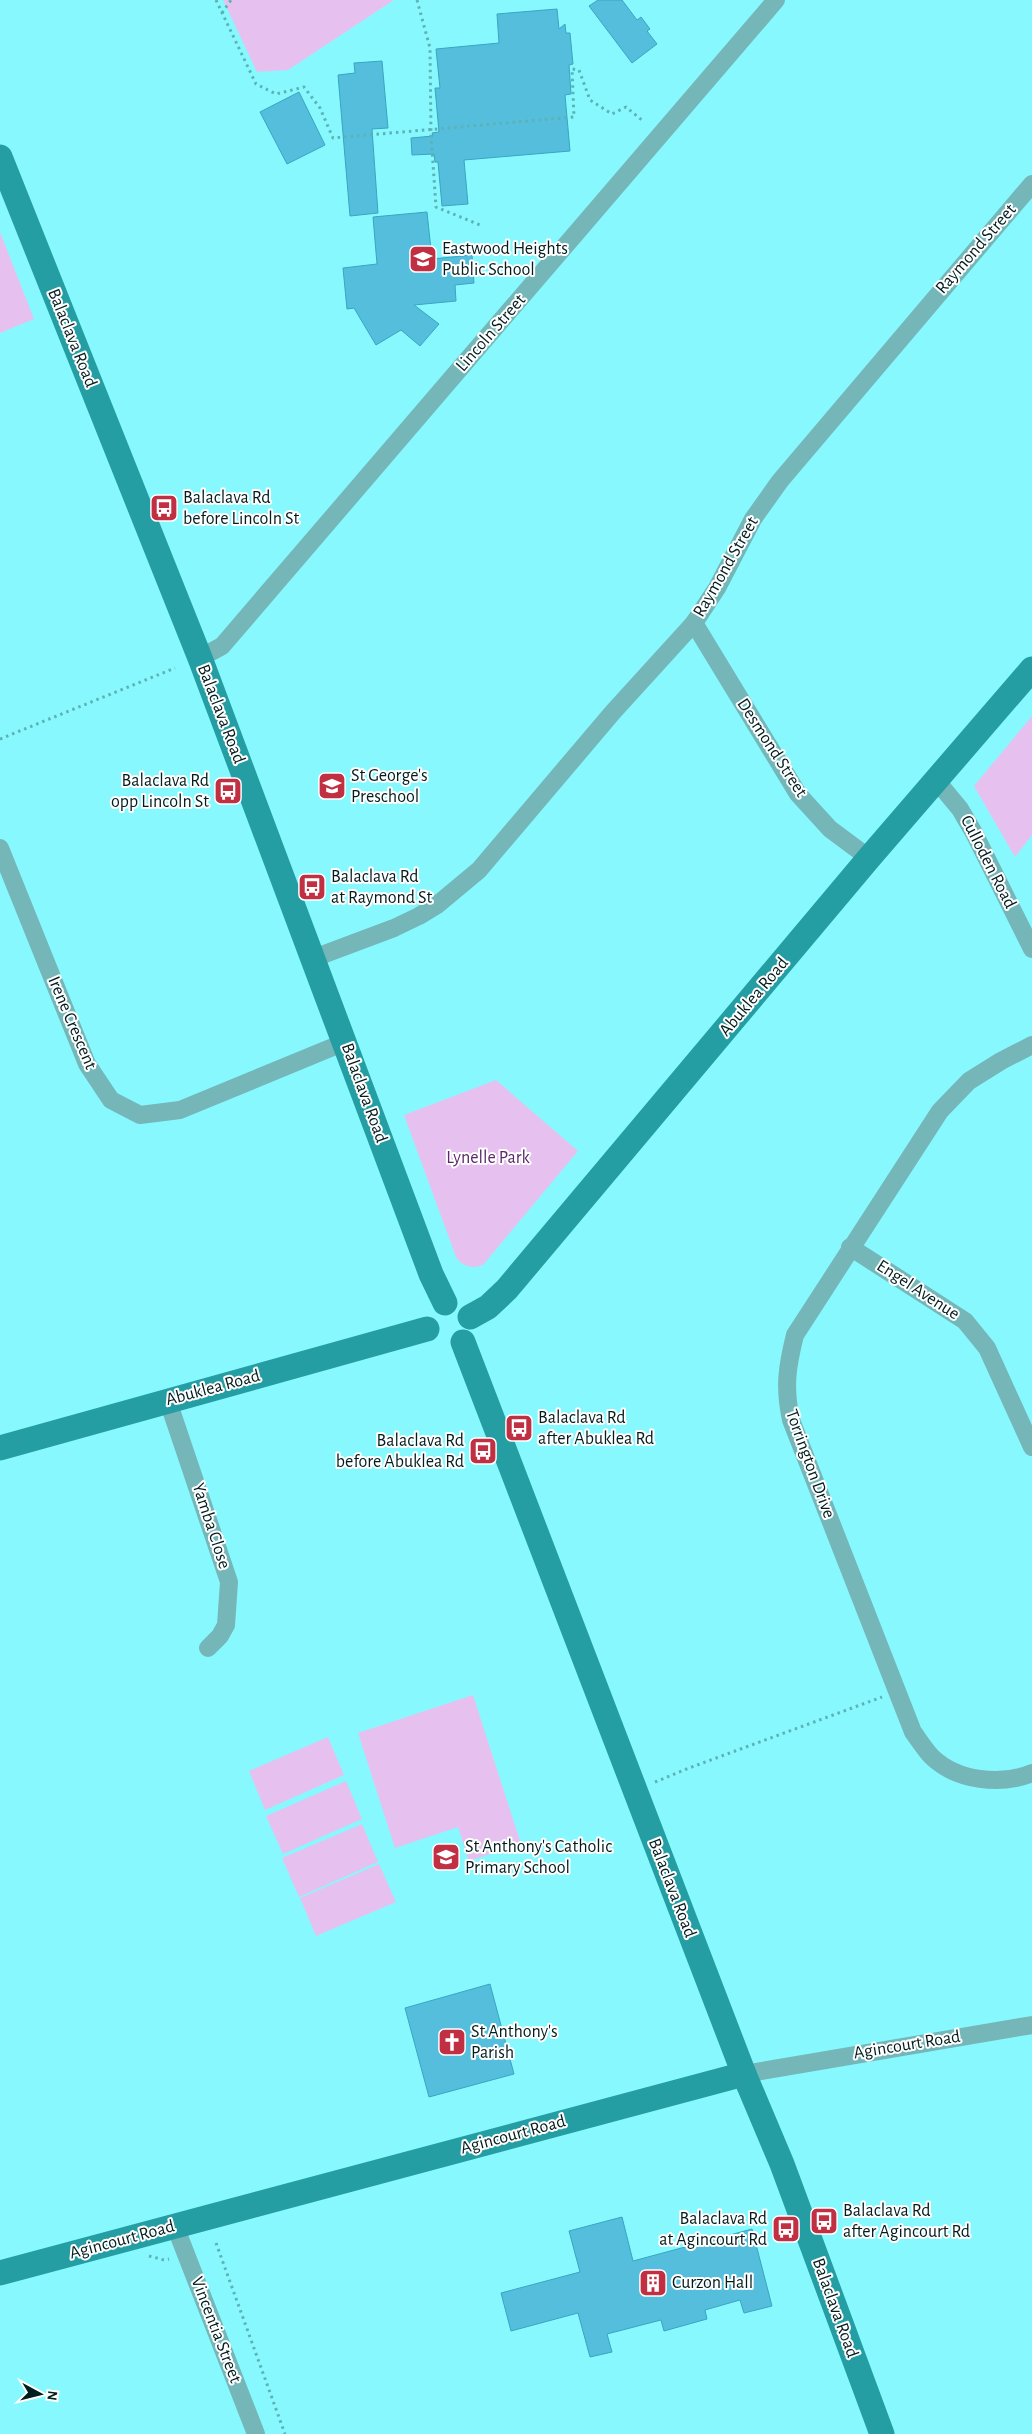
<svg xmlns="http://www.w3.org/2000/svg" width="1032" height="2434" font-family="'Alegreya Sans',sans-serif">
<rect width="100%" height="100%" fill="#87f9fe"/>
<g fill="#e6c1ef">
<path d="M223,0H394L288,70L257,72Z"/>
<path d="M0,232L34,319L0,333Z"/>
<path d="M1032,716V835L1015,857L974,786Z"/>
<path d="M496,1080L578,1151L483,1265C472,1269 463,1267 456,1257L404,1115Z"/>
<path d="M473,1695L521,1844L469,1861L458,1827L395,1848L358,1733Z"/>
<path d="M328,1737L344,1775L265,1810L249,1771Z"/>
<path d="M346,1781L362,1819L283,1854L266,1816Z"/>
<path d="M362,1824L378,1862L299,1897L282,1858Z"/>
<path d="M379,1864L396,1902L316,1936L300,1898Z"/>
</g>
<g fill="#55bedc" stroke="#38a5c2">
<path d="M598,0H622L637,20L641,17L650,29L647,31L657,44L632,63L589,6Z"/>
<path d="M557,9L559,29L565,24L566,33H570L573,64L569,65L571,94L565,95L570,151L464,160L468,204L442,206L438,162H435L434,154L412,155L411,138L433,136L432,133L439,132L435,88H440L436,49L499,43L497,14Z"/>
<path d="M382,61L388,128L372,129L378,213L350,216L338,75L355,73L354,63Z"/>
<path d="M299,92L325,145L287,164L260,112Z"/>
<path d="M427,212L432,259L472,255L474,283L455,285L456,301L414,305L439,324L420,346L401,330L376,345L354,308L347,309L343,268L377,264L373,217Z"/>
<path d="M490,1984L514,2074L429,2097L405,2008Z"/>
<path d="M622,2217L633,2261L752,2229L772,2306L744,2313L740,2300L705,2310L707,2319L664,2331L661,2320L607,2334L612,2352L590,2357L578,2313L511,2331L501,2293L580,2272L569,2231Z"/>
</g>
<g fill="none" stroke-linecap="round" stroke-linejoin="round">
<g stroke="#5cb2b5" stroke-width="3" stroke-dasharray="2.5 4" stroke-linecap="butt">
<path d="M216,0L256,84L276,94L304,87L320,108L333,138L574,117L572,69L579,70L590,100L612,114L626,107L643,121"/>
<path d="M417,0L430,48L431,135L436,207L480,225"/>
<path d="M222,13L231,0"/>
<path d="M0,739L175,668"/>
<path d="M655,1782L689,1768L882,1697"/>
<path d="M216,2243L285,2434"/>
<path d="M149,2256L164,2260L169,2259"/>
</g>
<g stroke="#75b6b9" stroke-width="18">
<path d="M694,623L798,794L830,829L869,858"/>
<path d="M200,658L222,646L776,0"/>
<path d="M936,780L960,809L974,833L1032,949"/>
<path d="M0,848L87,1064L111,1100L140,1115L180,1110L345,1042"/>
<path d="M314,958L394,928L419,916L437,905L479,870L613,712L694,623L717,588L753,519L780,481L1032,184"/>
<path d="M1032,1045L1001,1061L969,1081L940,1111L795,1335C787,1367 784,1387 791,1420L913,1732C919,1740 925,1750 932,1757C957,1781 1001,1786 1032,1773"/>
<path d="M850,1247L965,1321L987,1348L1032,1447"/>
<path d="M168,1401L229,1582L226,1625L220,1636L208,1648"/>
<path d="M744,2074L1032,2025"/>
<path d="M175,2226L256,2434"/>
</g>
<g stroke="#259ea3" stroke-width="25">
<path d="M0,157L200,658L431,1274L445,1303"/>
<path d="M470,1317L488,1307L507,1289L869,858L1032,669"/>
<path d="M463,1342L744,2074L782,2164L882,2434"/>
<path d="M0,1448L427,1329"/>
<path d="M0,2273L744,2074"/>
</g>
</g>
<defs>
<symbol id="school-square" viewBox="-11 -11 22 22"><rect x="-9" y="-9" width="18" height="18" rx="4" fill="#c03042" stroke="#fff"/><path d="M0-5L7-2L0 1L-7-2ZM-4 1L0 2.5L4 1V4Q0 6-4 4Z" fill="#fff"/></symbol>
<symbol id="bus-square" viewBox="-11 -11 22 22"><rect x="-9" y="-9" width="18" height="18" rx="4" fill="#c03042" stroke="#fff"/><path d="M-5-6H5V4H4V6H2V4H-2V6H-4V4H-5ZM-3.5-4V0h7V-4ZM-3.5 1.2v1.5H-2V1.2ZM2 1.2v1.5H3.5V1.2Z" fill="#fff"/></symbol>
<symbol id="church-square" viewBox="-11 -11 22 22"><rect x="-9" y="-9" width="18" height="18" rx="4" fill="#c03042" stroke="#fff"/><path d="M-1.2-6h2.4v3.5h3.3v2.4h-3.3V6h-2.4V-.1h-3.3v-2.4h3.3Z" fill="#fff"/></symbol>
<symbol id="building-square" viewBox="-11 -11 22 22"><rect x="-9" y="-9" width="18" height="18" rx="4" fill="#c03042" stroke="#fff"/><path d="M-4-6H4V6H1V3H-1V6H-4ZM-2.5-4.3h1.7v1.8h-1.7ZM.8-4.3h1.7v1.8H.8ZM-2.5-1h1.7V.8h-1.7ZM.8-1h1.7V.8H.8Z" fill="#fff"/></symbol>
</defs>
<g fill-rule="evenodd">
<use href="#school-square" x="407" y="243" width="32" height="32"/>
<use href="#bus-square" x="148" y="492" width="32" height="32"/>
<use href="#school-square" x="316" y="770" width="32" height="32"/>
<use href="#bus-square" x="212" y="775" width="32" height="32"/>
<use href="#bus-square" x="296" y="871" width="32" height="32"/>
<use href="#bus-square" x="503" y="1412" width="32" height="32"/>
<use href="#bus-square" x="467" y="1435" width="32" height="32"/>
<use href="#school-square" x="430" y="1841" width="32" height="32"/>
<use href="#church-square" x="436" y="2026" width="32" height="32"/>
<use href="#bus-square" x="808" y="2205" width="32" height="32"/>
<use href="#bus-square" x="770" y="2213" width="32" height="32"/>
<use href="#building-square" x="637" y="2267" width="32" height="32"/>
</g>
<g text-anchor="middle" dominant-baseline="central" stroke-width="4" stroke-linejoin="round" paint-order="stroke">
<g font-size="18" fill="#031c1d" stroke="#fff" text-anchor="start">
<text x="442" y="249">Eastwood Heights<tspan x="442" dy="21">Public School</tspan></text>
<text x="183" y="498">Balaclava Rd<tspan x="183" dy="21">before Lincoln St</tspan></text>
<text x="351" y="776">St George's<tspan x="351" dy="21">Preschool</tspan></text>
<text x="209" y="781" text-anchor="end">Balaclava Rd<tspan x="209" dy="21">opp Lincoln St</tspan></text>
<text x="331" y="877">Balaclava Rd<tspan x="331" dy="21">at Raymond St</tspan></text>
<text x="538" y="1418">Balaclava Rd<tspan x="538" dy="21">after Abuklea Rd</tspan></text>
<text x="464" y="1441" text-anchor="end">Balaclava Rd<tspan x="464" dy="21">before Abuklea Rd</tspan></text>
<text x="465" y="1847">St Anthony's Catholic<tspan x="465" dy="21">Primary School</tspan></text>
<text x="471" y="2032">St Anthony's<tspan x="471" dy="21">Parish</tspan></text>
<text x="843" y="2211">Balaclava Rd<tspan x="843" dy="21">after Agincourt Rd</tspan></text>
<text x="767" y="2219" text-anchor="end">Balaclava Rd<tspan x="767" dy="21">at Agincourt Rd</tspan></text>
<text x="672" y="2283">Curzon Hall</text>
</g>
<g font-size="18" fill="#031c1d" stroke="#fff">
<text transform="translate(976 249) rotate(-49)">Raymond Street</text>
<text transform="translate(491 333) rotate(-49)">Lincoln Street</text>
<text transform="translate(72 338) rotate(68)">Balaclava Road</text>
<text transform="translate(726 567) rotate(-60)">Raymond Street</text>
<text transform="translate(221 714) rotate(69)">Balaclava Road</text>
<text transform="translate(772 748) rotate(57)">Desmond Street</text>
<text transform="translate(988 862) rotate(63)">Culloden Road</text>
<text transform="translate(754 997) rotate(-50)">Abuklea Road</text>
<text transform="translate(72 1023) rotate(67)">Irene Crescent</text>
<text transform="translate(364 1093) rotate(70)">Balaclava Road</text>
<text transform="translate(918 1290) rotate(33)">Engel Avenue</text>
<text transform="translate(213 1388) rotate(-15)">Abuklea Road</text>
<text transform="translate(810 1464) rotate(70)">Torrington Drive</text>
<text transform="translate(211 1526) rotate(72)">Yamba Close</text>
<text transform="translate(672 1888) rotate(69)">Balaclava Road</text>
<text transform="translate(907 2045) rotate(-9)">Agincourt Road</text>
<text transform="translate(513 2135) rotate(-15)">Agincourt Road</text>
<text transform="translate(122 2240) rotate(-15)">Agincourt Road</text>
<text transform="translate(835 2308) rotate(70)">Balaclava Road</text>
<text transform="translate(216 2330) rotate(69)">Vincentia Street</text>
</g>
<g font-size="18" fill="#5b2868" stroke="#fff">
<text x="488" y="1158">Lynelle Park</text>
</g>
</g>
<g transform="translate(40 2394) rotate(97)" stroke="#ffffff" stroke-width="4" paint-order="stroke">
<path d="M0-4L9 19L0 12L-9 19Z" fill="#031c1d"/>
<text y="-8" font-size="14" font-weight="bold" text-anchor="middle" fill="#031c1d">N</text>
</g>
</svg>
